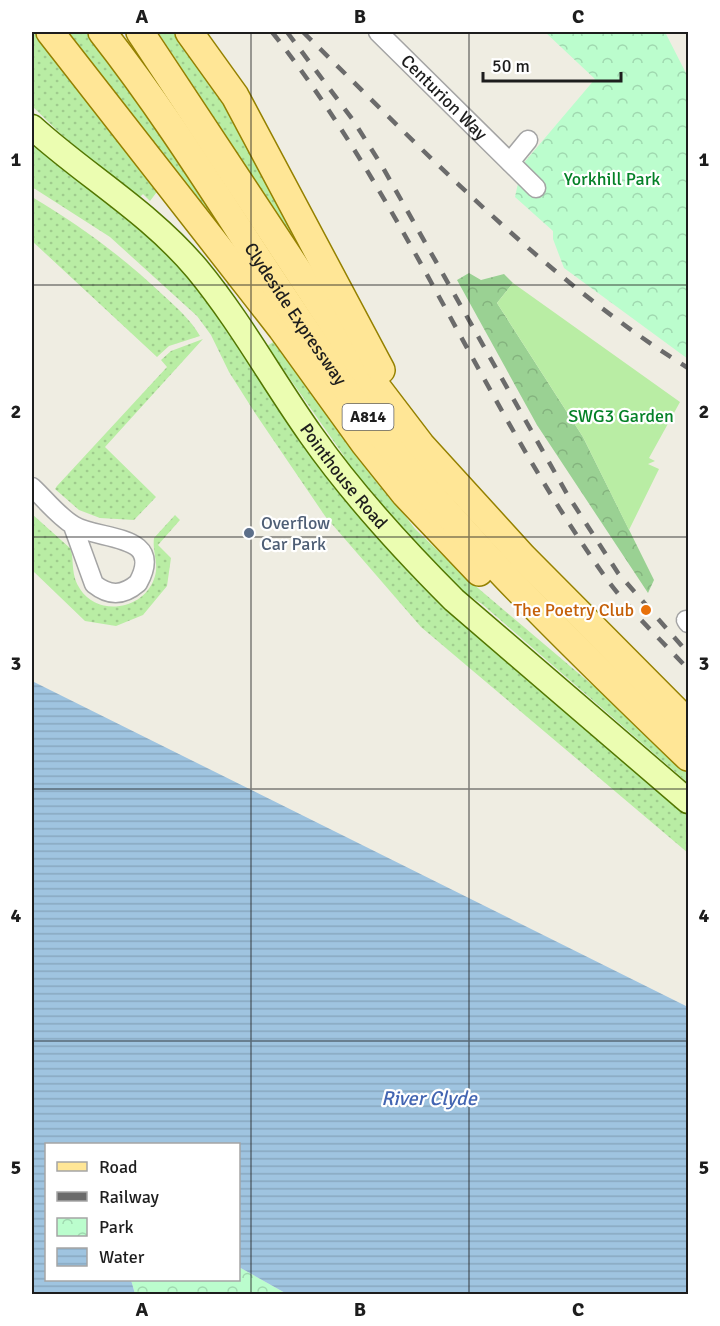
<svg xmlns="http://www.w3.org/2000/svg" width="720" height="1326" font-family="Signika,sans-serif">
<defs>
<pattern id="grass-dots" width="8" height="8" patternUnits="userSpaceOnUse" patternTransform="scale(1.5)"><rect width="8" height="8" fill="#b9eda4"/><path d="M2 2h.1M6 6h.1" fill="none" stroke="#9fcb8d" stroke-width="1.8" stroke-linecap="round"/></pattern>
<pattern id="forest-crowns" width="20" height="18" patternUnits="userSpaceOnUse" patternTransform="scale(1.5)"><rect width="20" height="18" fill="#9ad193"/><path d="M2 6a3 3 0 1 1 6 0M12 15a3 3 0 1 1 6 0" fill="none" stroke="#84b37e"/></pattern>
<pattern id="park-crowns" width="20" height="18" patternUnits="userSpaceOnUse" patternTransform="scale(1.5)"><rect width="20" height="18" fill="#bbfdcd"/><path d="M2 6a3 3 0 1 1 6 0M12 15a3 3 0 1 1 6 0" fill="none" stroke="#a0d8b0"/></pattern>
<pattern id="water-rules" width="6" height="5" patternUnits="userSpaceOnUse" patternTransform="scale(1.5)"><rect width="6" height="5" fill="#9fc4e0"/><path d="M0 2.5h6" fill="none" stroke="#88a8c0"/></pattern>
</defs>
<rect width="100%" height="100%" fill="#efede2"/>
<g fill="url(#grass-dots)">
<path d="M32,32H39L159,189L150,201L143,194L139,198L63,136L32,106Z"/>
<path d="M67,32H91L180,153L243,261Z"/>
<path d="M158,32H180L212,72L315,273Z"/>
<path d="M32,142L105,195L174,257L486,641L688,814V853L421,627L325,516L255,413L229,372L211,335L197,316L110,237L32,187Z"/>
<path d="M32,197C79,225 122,256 163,295C176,307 191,320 200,336L169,346L157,357L32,241Z"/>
<path d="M203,339L105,447L156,497L134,520L100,518L79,510L55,489L57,486L167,367L161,360L171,351Z"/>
<path d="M275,341L415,529L472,583L616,705L688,771V783L482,604C430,572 381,506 341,460L344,456L267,346Z"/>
<path d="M32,514L71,549C74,563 71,576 80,589C98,617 143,610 154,579C160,565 152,553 154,538L175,515L180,520L158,545L171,558L167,586L143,615L116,626L85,621L32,570Z"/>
</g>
<path fill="url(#forest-crowns)" d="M469,273L481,280L504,274L513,283L497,303L583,437L654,580L648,593L537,425L457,280Z"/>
<g fill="url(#park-crowns)">
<path d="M545,32H665L688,77V359L564,268L553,239V231L515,197L522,165L595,79Z"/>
<path d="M239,1267L287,1294H135L131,1280H238Z"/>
</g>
<path fill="#b9eda4" d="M513,283L680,402L649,458L655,461L648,464L659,469L629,530L583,437L497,303Z"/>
<path fill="url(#water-rules)" d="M32,681L688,1007V1294H287L239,1267L238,1144H46V1280H131L135,1294H32Z"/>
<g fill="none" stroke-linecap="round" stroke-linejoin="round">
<defs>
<g id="street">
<path id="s1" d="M378,32L536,188"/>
<path d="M510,162L528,140"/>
<path d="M32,487C45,499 58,516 73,525C98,541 166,532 138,583C123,596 109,596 94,584L73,526"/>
<path d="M686,620L688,623"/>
</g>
<g id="secondary">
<path id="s2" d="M32,127C86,176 149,212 197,269C240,321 272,380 311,435C353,495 402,548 454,600L688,801"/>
</g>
<g id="primary">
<path d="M50,32L282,329L365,444L405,494L479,572"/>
<path id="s3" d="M102,32C193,148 264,277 352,396C449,528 571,644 688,757"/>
<path d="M140,32L363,369L421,445L523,557L688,723"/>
<path d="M189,32L235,96L381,370"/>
</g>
</defs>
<use href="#street" stroke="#a4a4a4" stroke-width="21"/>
<use href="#secondary" stroke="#537700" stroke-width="27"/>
<use href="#primary" stroke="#958100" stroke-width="30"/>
<use href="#street" stroke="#fff" stroke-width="18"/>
<use href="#secondary" stroke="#ebfdb1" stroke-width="24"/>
<use href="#primary" stroke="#ffe696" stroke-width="27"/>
<g stroke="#6b6b6b" stroke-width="4.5" stroke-dasharray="12 12" stroke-linecap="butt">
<path d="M272,32C405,200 482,404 606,578C630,611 661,640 688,669"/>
<path d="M287,32L353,120L382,166L567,494L618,573L688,653"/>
<path d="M303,32C423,150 545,279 688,368"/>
</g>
</g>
<path fill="none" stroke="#1d1d1d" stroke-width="1.5" stroke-opacity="0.55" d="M251,32V1294M469,32V1294M32,285H688M32,537H688M32,789H688M32,1041H688"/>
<circle fill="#5c6f8a" stroke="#fff" stroke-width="2" cx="249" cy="533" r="6"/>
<circle fill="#e8710a" stroke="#fff" stroke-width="2" cx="646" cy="610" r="6"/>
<g text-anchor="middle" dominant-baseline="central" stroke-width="4.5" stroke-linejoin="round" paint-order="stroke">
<rect fill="#fff" stroke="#616161" stroke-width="1.5" x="342.5" y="404" width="51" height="26" rx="4.5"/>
<g font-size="16" font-weight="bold" fill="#1d1d1d">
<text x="368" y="417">A814</text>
</g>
<g font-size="18" fill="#1d1d1d" stroke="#fff">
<text stroke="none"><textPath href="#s1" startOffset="93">Centurion Way</textPath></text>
<text stroke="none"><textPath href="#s3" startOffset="342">Clydeside Expressway</textPath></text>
<text stroke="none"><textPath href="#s2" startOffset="472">Pointhouse Road</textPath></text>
</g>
<g font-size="18" fill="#048127" stroke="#fff">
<text x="612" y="179">Yorkhill Park</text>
<text x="621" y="416">SWG3 Garden</text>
</g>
<g font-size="18" fill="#4e5e75" stroke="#fff" text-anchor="start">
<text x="261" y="523">Overflow<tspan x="261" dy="21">Car Park</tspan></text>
</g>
<g font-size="18" fill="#c56008" stroke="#fff" text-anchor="end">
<text x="634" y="610">The Poetry Club</text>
</g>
<g font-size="20" font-style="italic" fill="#4365b2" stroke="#fff">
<text x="429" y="1098">River Clyde</text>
</g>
</g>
<rect width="720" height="1326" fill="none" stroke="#ffffff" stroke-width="66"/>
<rect x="45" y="1143" width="195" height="138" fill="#ffffff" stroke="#a5a5a5" stroke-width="1.5"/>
<rect x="57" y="1162" width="30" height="9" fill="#ffe696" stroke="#a5a5a5" stroke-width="1.5"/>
<text x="99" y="1173" font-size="18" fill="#1d1d1d">Road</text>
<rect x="57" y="1192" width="30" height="9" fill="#6b6b6b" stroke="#a5a5a5" stroke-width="1.5"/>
<text x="99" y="1203" font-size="18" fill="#1d1d1d">Railway</text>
<rect x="57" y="1218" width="30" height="18" fill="url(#park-crowns)" stroke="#a5a5a5" stroke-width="1.5"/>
<text x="99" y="1233" font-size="18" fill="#1d1d1d">Park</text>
<rect x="57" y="1248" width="30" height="18" fill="url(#water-rules)" stroke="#a5a5a5" stroke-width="1.5"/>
<text x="99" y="1263" font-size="18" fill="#1d1d1d">Water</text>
<path d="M483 72v9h138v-9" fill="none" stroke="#1d1d1d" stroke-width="3"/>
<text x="492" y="72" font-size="18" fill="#1d1d1d" stroke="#ffffff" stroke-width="4.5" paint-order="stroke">50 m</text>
<rect x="33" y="33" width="654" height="1260" fill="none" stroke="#1d1d1d" stroke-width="2"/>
<g font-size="20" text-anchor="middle" font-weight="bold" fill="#1d1d1d">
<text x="142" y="23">A</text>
<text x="360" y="23">B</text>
<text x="578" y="23">C</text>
<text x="16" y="166">1</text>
<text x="704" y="166">1</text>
<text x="16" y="418">2</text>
<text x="704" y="418">2</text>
<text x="16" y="670">3</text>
<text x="704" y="670">3</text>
<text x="16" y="922">4</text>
<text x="704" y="922">4</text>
<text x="16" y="1174">5</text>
<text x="704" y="1174">5</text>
<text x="142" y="1316">A</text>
<text x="360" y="1316">B</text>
<text x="578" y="1316">C</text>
</g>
</svg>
